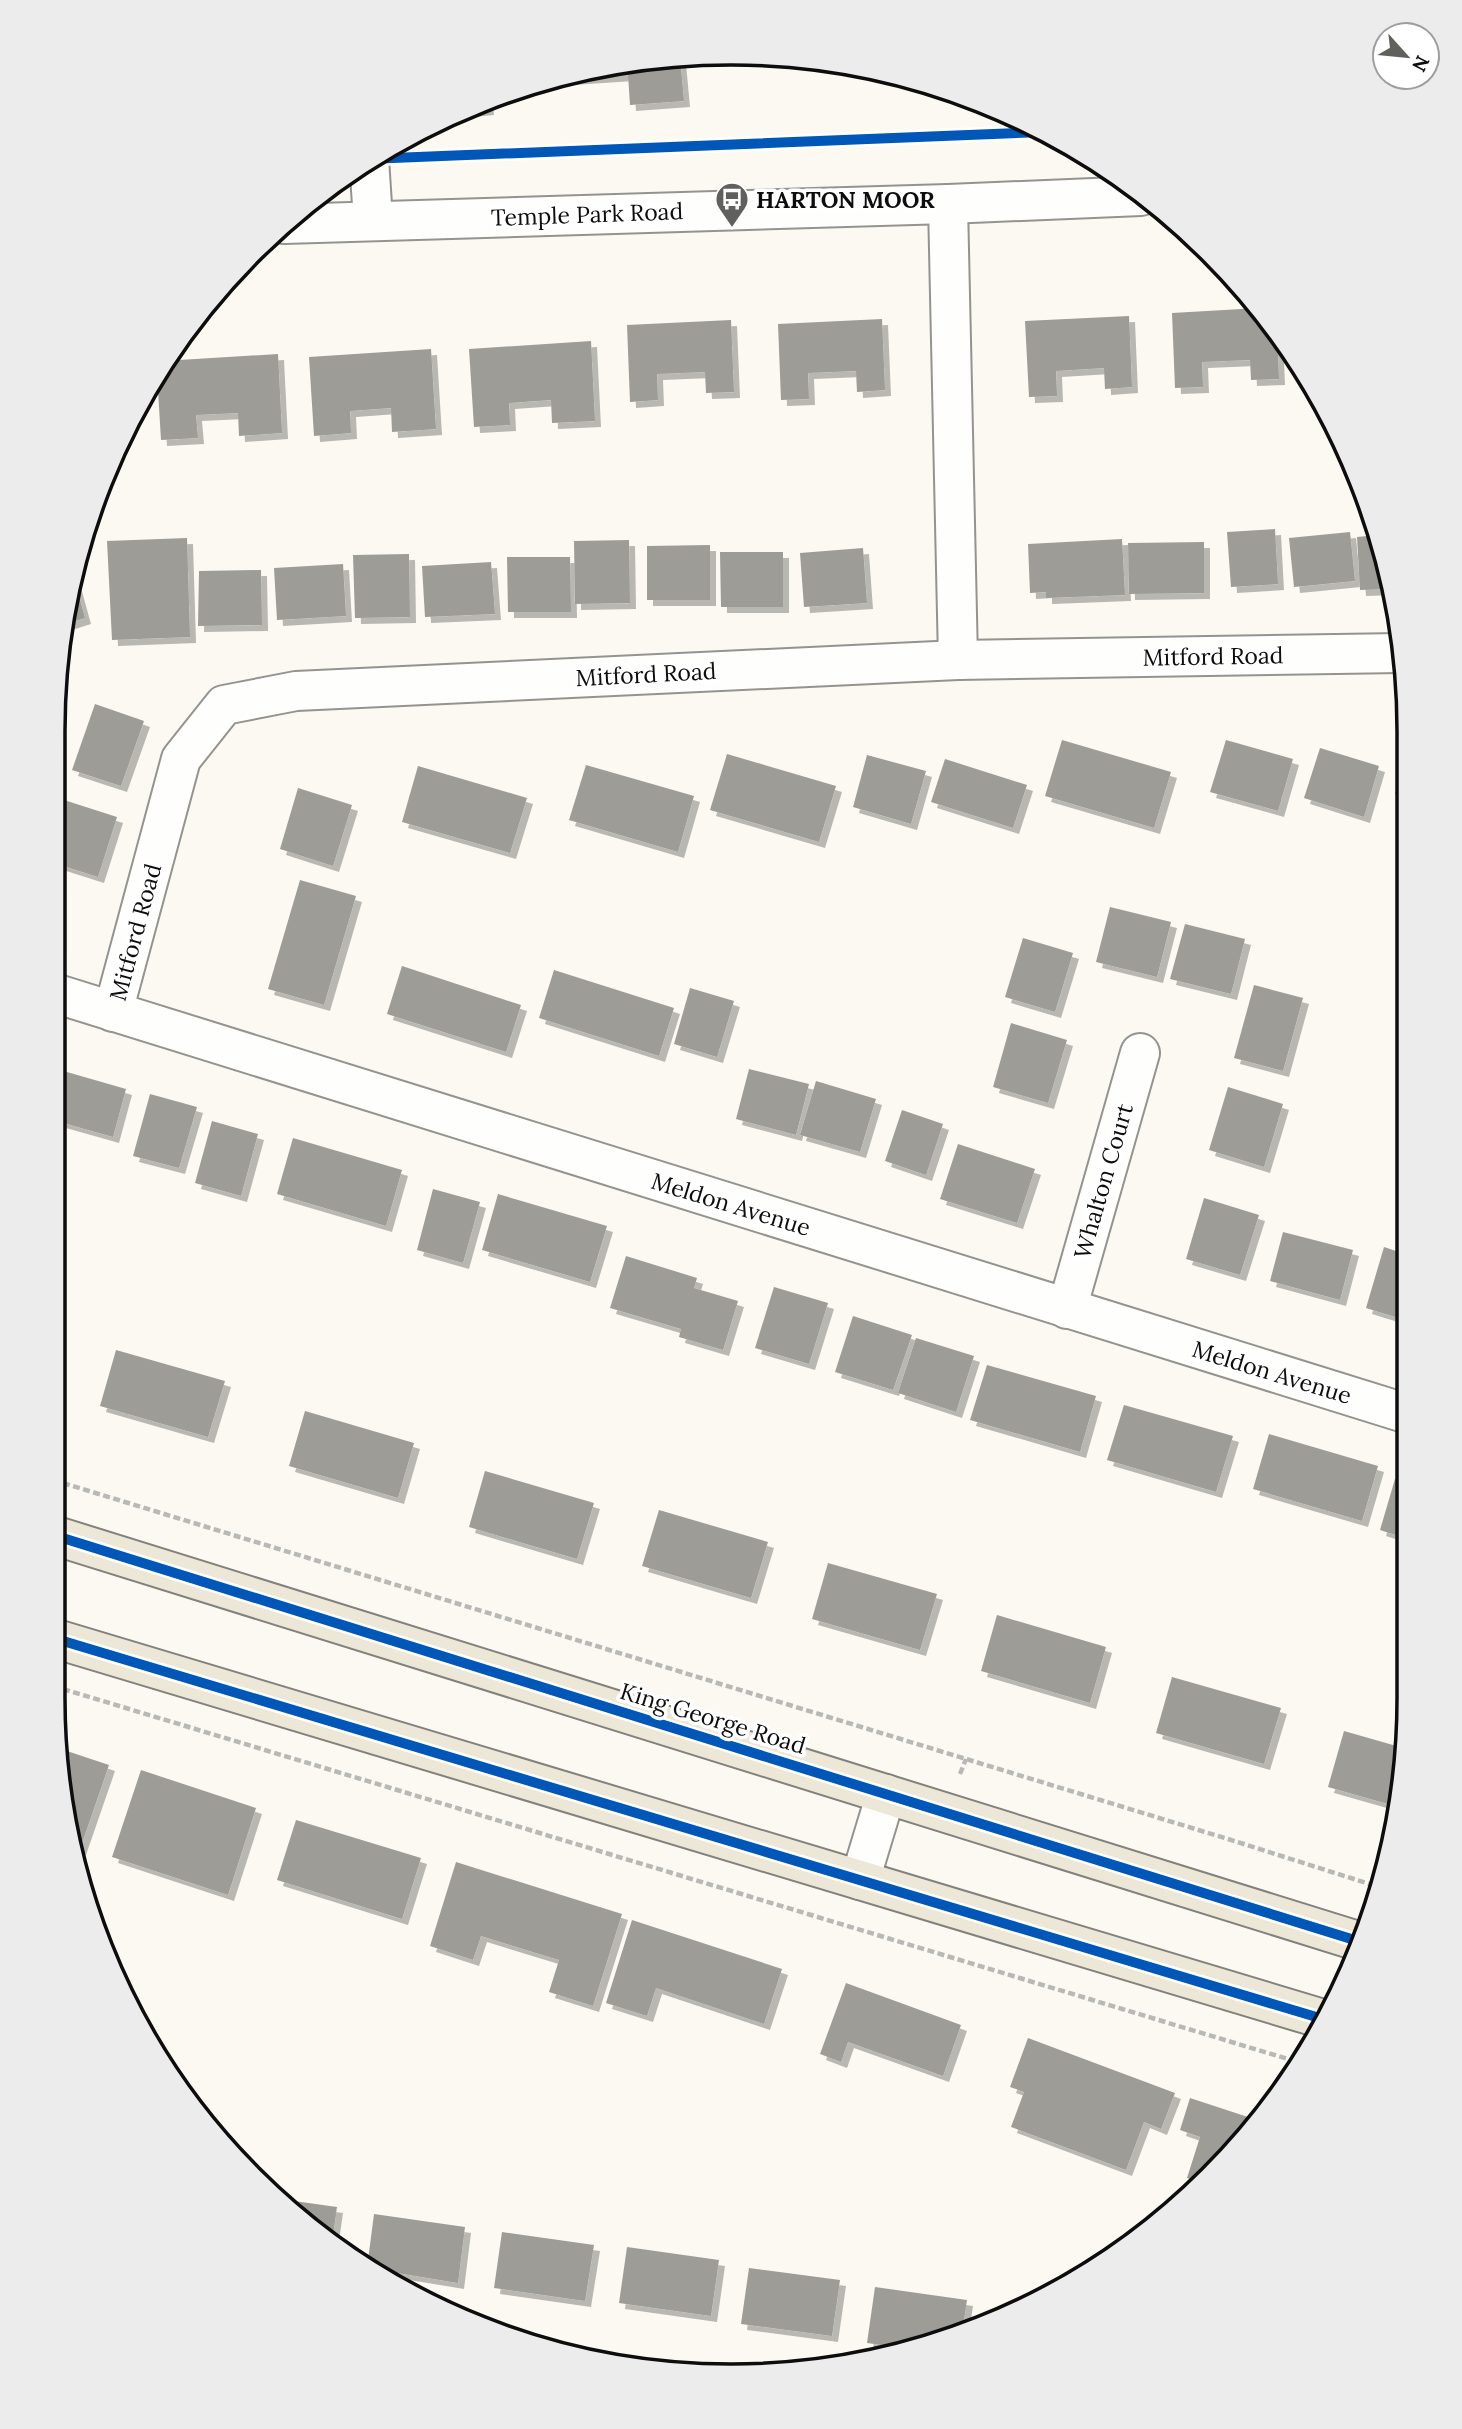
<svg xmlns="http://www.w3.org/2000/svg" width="1462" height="2429" font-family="Lora,serif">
<defs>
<filter id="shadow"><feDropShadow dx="6" dy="6" stdDeviation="0" flood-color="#0004"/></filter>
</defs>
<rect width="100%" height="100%" fill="#fbf9f1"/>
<g fill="#9e9c97" filter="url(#shadow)">
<path d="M680,58L684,101L630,105L628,75L552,80L599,65Z"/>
<path d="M487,99L488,109L457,112L472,104Z"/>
<path d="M1259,308L1277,333L1279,379L1251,380L1250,360L1202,362L1203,387L1175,388L1172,313Z"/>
<path d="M1129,316L1132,387L1105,389L1104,368L1056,371L1057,396L1029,397L1025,321Z"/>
<path d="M882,319L885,390L857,392L856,371L808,373L809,399L781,400L778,324Z"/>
<path d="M731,320L734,392L706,393L705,372L657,374L658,400L630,402L627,325Z"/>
<path d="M591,341L595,421L552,423L551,400L509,403L510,425L474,427L469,349Z"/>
<path d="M431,349L436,429L392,432L391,408L350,411L351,433L314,436L309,357Z"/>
<path d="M278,354L282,433L239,436L238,413L196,415L198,438L161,440L157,374L163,361Z"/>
<path d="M1275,529L1278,584L1231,587L1227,532Z"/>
<path d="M1350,532L1355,581L1294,587L1289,538Z"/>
<path d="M1378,535L1389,589L1360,590L1357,537Z"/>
<path d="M187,538L190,637L112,640L107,541Z"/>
<path d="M1122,539L1125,595L1046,598V592L1030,593L1028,544Z"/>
<path d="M629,540L630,603L575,604L574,541Z"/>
<path d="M1204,542V593L1129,594L1128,543Z"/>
<path d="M710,545V600H647V546Z"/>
<path d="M863,548L867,603L804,607L800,553Z"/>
<path d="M720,552H783V607H721Z"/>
<path d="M409,554L410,617L355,618L353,555Z"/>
<path d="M507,557H570L571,612H508Z"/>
<path d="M491,562L495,614L425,617L422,566Z"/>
<path d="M343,564L346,616L277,620L274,568Z"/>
<path d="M261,570L262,625L198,626L199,571Z"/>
<path d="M75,582L85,618L66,624L67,623Z"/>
<path d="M95,704L144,721L121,786L72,770Z"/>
<path d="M1062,740L1171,772L1154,828L1045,796Z"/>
<path d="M1226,740L1293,759L1278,811L1210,792Z"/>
<path d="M1320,748L1379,766L1364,817L1304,798Z"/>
<path d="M1407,750H1408V798L1395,794Z"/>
<path d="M727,754L836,786L819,842L710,810Z"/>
<path d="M867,755L926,771L911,824L853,807Z"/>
<path d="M945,759L1027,785L1013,828L931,802Z"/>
<path d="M586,765L694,796L678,852L569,820Z"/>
<path d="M418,766L527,798L510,853L402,822Z"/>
<path d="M298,788L352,805L333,866L280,849Z"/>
<path d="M64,800L117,817L98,877L54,863V834Z"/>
<path d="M300,880L356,896L324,1005L268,989Z"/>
<path d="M1110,907L1171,922L1157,977L1096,962Z"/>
<path d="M1185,924L1245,939L1231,994L1170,979Z"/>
<path d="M1023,938L1073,953L1055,1012L1005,997Z"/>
<path d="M402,966L521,1005L506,1052L387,1014Z"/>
<path d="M554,970L674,1008L659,1056L539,1018Z"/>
<path d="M1254,985L1303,998L1283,1071L1234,1058Z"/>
<path d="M690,988L734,1001L717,1057L674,1044Z"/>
<path d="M1011,1023L1067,1040L1048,1103L993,1087Z"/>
<path d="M53,1068L126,1089L113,1137L53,1120Z"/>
<path d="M749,1069L809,1084L796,1135L736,1119Z"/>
<path d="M816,1081L876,1099L860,1152L800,1135Z"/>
<path d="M1228,1087L1283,1104L1264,1167L1209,1150Z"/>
<path d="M150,1094L197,1107L179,1168L133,1156Z"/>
<path d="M902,1110L943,1124L926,1175L885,1161Z"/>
<path d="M212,1121L258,1134L241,1196L195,1183Z"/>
<path d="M293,1138L402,1170L386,1226L277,1194Z"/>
<path d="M958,1144L1035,1169L1017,1223L940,1199Z"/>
<path d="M1408,1159V1199L1397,1196Z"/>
<path d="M433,1189L480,1202L463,1263L417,1250Z"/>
<path d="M498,1194L607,1226L590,1282L482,1250Z"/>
<path d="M1204,1198L1259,1215L1240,1275L1186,1259Z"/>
<path d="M1283,1232L1353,1250L1340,1300L1270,1281Z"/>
<path d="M1384,1247L1408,1255V1321L1366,1308Z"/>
<path d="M626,1256L697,1278L694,1288L738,1301L723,1350L679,1337L681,1329L610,1308Z"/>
<path d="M774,1287L828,1303L809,1364L755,1348Z"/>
<path d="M853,1316L912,1335L893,1390L835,1372Z"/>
<path d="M916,1338L974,1356L956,1412L898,1393Z"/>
<path d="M116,1350L225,1381L208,1437L100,1406Z"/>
<path d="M987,1365L1096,1396L1080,1452L970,1420Z"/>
<path d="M1124,1405L1233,1436L1216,1492L1107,1460Z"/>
<path d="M305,1411L414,1443L398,1498L289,1466Z"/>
<path d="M1269,1434L1378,1466L1362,1521L1253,1489Z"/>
<path d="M485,1471L594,1503L577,1559L469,1527Z"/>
<path d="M1395,1479L1408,1483V1539L1380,1530Z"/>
<path d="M659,1510L768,1542L751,1598L642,1566Z"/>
<path d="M828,1563L937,1594L920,1650L812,1619Z"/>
<path d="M997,1615L1106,1647L1090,1703L981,1671Z"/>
<path d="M1172,1677L1281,1708L1264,1764L1156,1733Z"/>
<path d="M1344,1731L1407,1749L1395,1806L1328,1787Z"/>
<path d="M61,1749L109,1765L80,1849L77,1848Z"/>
<path d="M141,1770L256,1808L228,1895L112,1857Z"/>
<path d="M296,1820L421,1858L402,1919L277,1880Z"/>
<path d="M456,1862L622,1914L593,2006L549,1992L559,1960L481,1936L473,1960L430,1946Z"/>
<path d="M632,1920L782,1969L764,2024L656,1988L647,2016L606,2003Z"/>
<path d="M846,1983L961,2025L943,2076L848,2042L841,2062L820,2054Z"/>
<path d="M1028,2038L1175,2093L1161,2129L1144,2122L1126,2170L1011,2127L1024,2092L1010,2087Z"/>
<path d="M1190,2098L1254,2119L1196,2181L1187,2178L1200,2137L1180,2130Z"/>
<path d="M287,2200L337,2207L332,2242Z"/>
<path d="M374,2214L465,2227L458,2283L367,2268Z"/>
<path d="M502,2232L594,2245L585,2301L494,2288Z"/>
<path d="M627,2247L719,2260L711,2316L619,2303Z"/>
<path d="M749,2268L840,2280L832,2336L741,2324Z"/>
<path d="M875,2287L967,2300L962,2333L949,2341L905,2348L867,2343Z"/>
</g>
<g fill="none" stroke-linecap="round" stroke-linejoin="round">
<defs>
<g id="minor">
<path d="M369,159L373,220"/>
<path d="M948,204L958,660"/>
<path d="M284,224L948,204L1141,196"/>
<path d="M54,993L1408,1414"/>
<path d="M113,1012L181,759L224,705L296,691L958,660L1401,653"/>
<path d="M1067,1309L1140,1053"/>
<path d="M860,1880L886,1794"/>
</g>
<g id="major">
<path d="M53,1535L1361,1942"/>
<path d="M53,1638L1323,2019"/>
</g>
</defs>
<use href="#minor" stroke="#949390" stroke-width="42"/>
<use href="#major" stroke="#81817d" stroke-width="42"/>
<g stroke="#b8b8b6" stroke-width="4.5" stroke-dasharray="7 3.5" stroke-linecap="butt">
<path d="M53,1480L1228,1839L1379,1887"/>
<path d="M53,1686L1301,2063"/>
<path d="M960,1774L966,1759"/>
</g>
<use href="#minor" stroke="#fefefd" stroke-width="38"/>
<use href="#major" stroke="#ede7d8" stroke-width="38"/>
<defs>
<g id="cycleway">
<path d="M368,159L1042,132"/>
<path d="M53,1535L1361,1942"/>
<path d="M53,1638L1323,2019"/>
</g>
</defs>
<use href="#cycleway" stroke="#fff" stroke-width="15"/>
<use href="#cycleway" stroke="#0057b8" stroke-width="10"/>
</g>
<defs>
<symbol id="bus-pin" viewBox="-11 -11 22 30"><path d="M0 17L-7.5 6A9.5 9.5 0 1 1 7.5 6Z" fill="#60605d" stroke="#fff"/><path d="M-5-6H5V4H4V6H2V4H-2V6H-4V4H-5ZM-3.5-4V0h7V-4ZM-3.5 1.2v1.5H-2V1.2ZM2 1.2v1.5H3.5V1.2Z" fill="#fff"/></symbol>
</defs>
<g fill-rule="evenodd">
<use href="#bus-pin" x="713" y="180" width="38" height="52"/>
</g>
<g text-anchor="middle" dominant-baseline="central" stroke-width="7" stroke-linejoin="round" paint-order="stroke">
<g font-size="23" font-weight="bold" fill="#0d0d0d" stroke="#fff" text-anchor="start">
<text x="756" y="199">HARTON MOOR</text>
</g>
<g font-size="23" fill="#0d0d0d" stroke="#fff">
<text transform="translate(587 214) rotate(-2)">Temple Park Road</text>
<text transform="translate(1213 656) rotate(-1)">Mitford Road</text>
<text transform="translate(646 674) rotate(-3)">Mitford Road</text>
<text transform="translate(135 932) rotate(-75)">Mitford Road</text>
<text transform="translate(1103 1181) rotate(-74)">Whalton Court</text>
<text transform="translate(731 1204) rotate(17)">Meldon Avenue</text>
<text transform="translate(1272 1372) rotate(17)">Meldon Avenue</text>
<text transform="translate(713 1718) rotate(17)">King George Road</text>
</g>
</g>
<path d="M0 0H1462V2429H0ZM731 65H731A666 666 0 0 1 1397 731V1698A666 666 0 0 1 731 2364H731A666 666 0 0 1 65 1698V731A666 666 0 0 1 731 65Z" fill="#ececec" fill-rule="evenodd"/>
<path fill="none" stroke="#0d0d0d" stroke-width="3.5" d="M731 65H731A666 666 0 0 1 1397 731V1698A666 666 0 0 1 731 2364H731A666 666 0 0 1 65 1698V731A666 666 0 0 1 731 65Z"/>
<g transform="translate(1406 56) rotate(117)"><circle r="33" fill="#ffffff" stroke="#9e9e9e" stroke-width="2"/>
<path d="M0-5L12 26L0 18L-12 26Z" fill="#60605d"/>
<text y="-10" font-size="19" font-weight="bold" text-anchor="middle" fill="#0d0d0d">N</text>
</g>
</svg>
